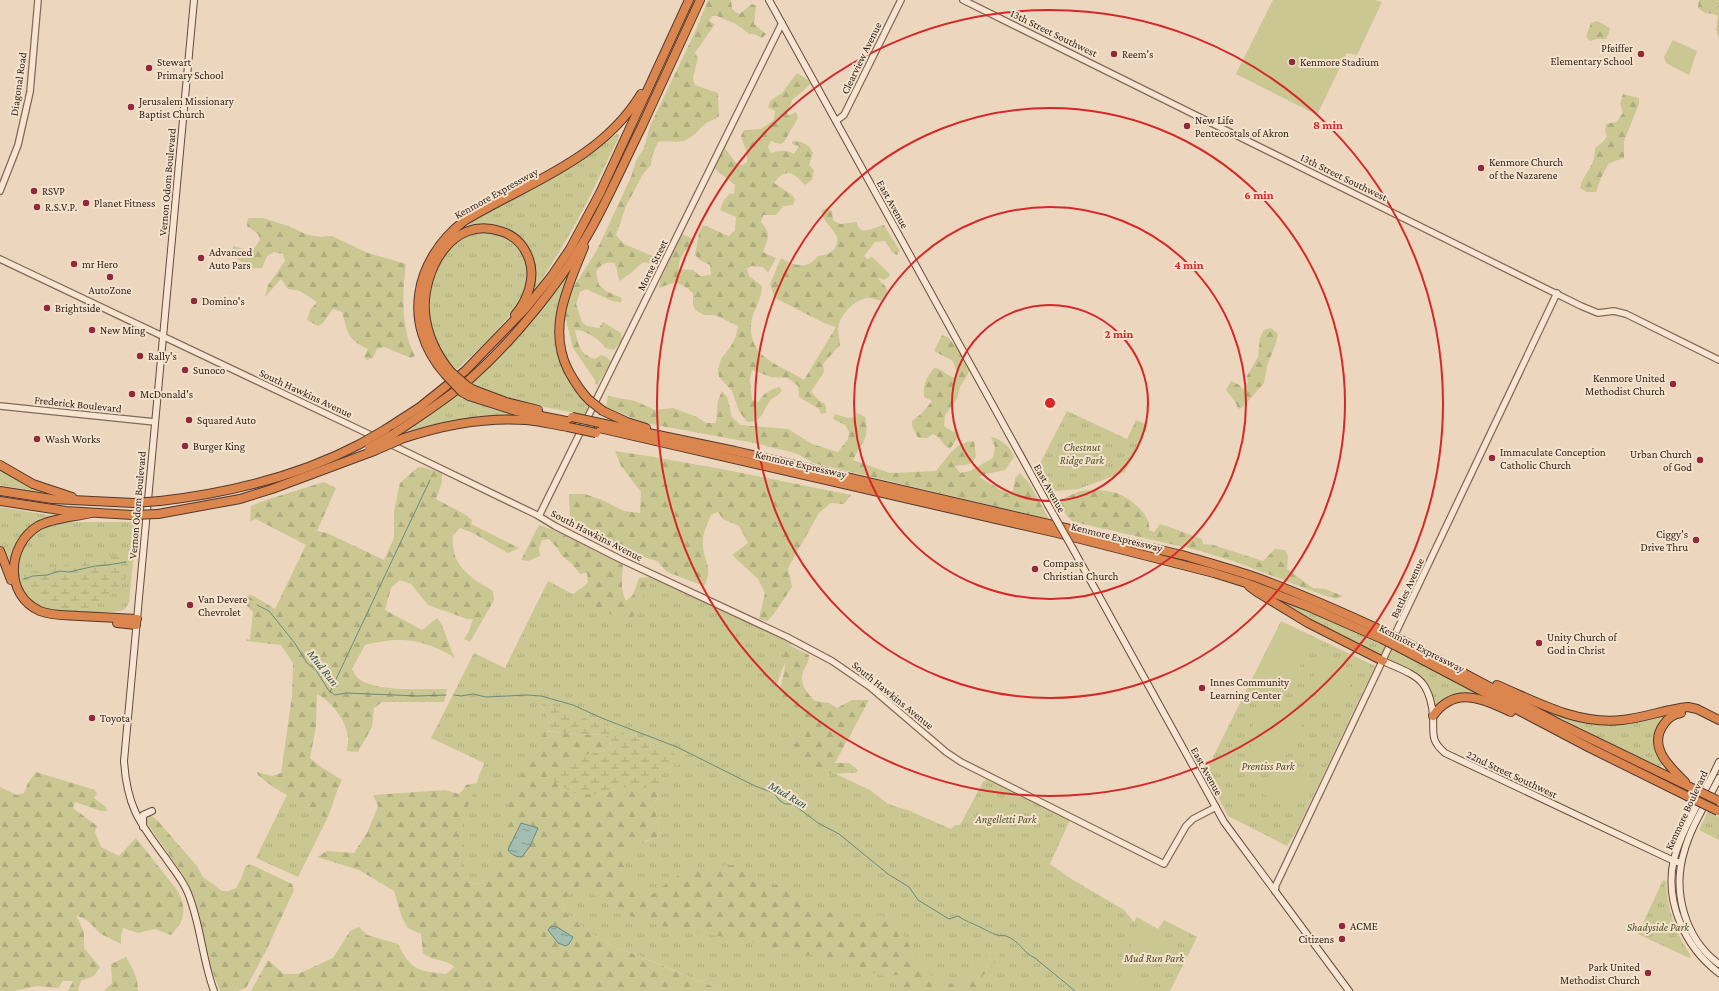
<svg xmlns="http://www.w3.org/2000/svg" width="1719" height="991" font-family="'Crimson Pro',serif">
<defs>
<pattern id="grass-tufts" width="24" height="20" patternUnits="userSpaceOnUse"><rect width="24" height="20" fill="#cac793"/><path d="M3 7l-1-3M5 7V3M7 7l1-3M15 17l-1-3M17 17v-4M19 17l1-3" fill="none" stroke="#aeab7e"/></pattern>
<pattern id="forest-firs" width="22" height="20" patternUnits="userSpaceOnUse"><rect width="22" height="20" fill="#cac793"/><path d="M5 1l3.5 6h-7zM16 11l3.5 6h-7z" fill="#aeab7e"/></pattern>
<pattern id="wetland-marsh" width="20" height="14" patternUnits="userSpaceOnUse"><rect width="20" height="14" fill="#cac793"/><path d="M1 5h8M5 5V1M11 12h8M15 12V8" fill="none" stroke="#aeab7e"/></pattern>
<pattern id="water-ripples" width="26" height="14" patternUnits="userSpaceOnUse"><rect width="26" height="14" fill="#a1beb1"/><path d="M2 4q2-2 4 0t4 0M15 11q2-2 4 0t4 0" fill="none" stroke="#849a8f"/></pattern>
</defs>
<rect width="100%" height="100%" fill="#ecd7be"/>
<g fill="url(#grass-tufts)">
<path d="M617,134H619L618,139C592,192 568,244 533,291C531,283 537,273 534,264C529,240 507,222 482,224C471,225 462,231 452,235L462,226L573,166Z"/>
<path d="M475,232C494,233 510,234 521,251C526,260 530,270 528,280C523,310 478,350 456,370C427,342 422,296 441,260C445,254 450,245 456,241C462,237 469,235 475,232Z"/>
<path d="M572,266C566,279 561,292 557,306C548,343 563,381 590,407L586,416C549,406 506,403 471,383Z"/>
<path d="M459,393L492,409L520,416C480,416 444,421 406,433Z"/>
<path d="M1067,411L1127,439L1136,420L1148,425L1125,472L1078,489L1047,492L1036,471Z"/>
<path d="M0,469L30,486L50,492V494L0,485Z"/>
<path d="M0,507L55,516C30,530 10,538 10,571L0,548Z"/>
<path d="M71,522H141L135,545L129,602C126,610 122,611 114,612H56L34,603L22,590L16,574L17,556L33,533L50,524Z"/>
<path d="M652,577L792,643L777,684L811,721L806,760L870,790L888,804L910,811L951,829L955,825H960L983,782L987,779L1070,820L1050,864L1073,880L1124,910L1134,922L1137,917L1158,929L1164,920L1197,937L1170,991H724L632,953L615,948L588,931L564,911L562,901C587,878 628,847 660,836L655,807L662,770L679,764L666,749L567,711L540,704L549,719L546,741L505,828L494,865L482,884L471,883L460,873L462,821L484,763L431,738L474,653L505,668L548,581L616,617Z"/>
<path d="M1262,593L1322,617L1386,647L1381,656L1317,626Z"/>
<path d="M1281,621L1375,666L1296,832L1287,846L1228,816L1205,773Z"/>
<path d="M1392,650L1483,696L1482,698C1458,694 1452,692 1434,710C1428,676 1419,677 1391,661L1388,659Z"/>
<path d="M1551,711L1591,723L1675,711L1655,739L1656,751L1663,763L1659,768L1551,713Z"/>
<path d="M287,795L327,819L298,877L256,858Z"/>
<path d="M1708,811L1719,817V840L1699,830Z"/>
<path d="M1663,880L1666,881C1667,909 1675,932 1691,956L1689,958L1638,934Z"/>
</g>
<g fill="url(#forest-firs)">
<path d="M708,0H731L732,9L739,14L752,4L756,6L754,24L766,34L762,38L754,34H749L736,24L717,16H712L709,21L715,24L695,53L698,58L693,78L695,85L718,93L719,116C716,119 712,120 708,122C699,128 694,138 683,141C674,143 667,140 658,142L652,156L651,165L643,174L626,206L616,235L624,244L660,259L658,265L643,262C640,265 624,279 620,281C617,275 618,269 614,263C605,262 601,264 596,272L599,285L606,291L622,298L621,302L612,301L586,289L580,292L576,304L582,322L587,326L599,328L603,322L621,333L622,340L614,350L605,348C601,340 584,329 575,330C578,344 580,355 595,359L601,355L607,357L611,362L597,385L595,384V380L573,348L565,317L566,306L571,291L597,250L631,177L636,161L644,148L650,126L695,32Z"/>
<path d="M1699,0H1719V39L1716,30L1718,16L1714,14L1705,13L1698,8Z"/>
<path d="M1597,21L1610,28L1609,33L1606,39H1597L1590,41L1586,37L1591,23Z"/>
<path d="M797,73L808,80L811,84L792,100L787,116L796,112L798,118L784,142L780,144L771,141L768,147L771,153C779,151 786,149 794,154L799,146L792,144L793,141C802,141 809,144 813,153L809,165L814,170L812,180L805,185C793,172 786,167 774,183L792,195L795,199L793,205L783,206L776,215H763L761,222C772,235 768,237 763,252L776,258L768,273L763,267L751,266L747,269L749,276L762,286C762,300 752,311 751,324C749,360 780,364 804,380L836,327L824,323L775,298L770,284L781,258C794,266 808,270 818,256C825,255 832,254 836,246C843,232 821,224 822,210L828,208L832,211L833,220L840,224L857,222C859,238 874,227 884,225L900,251L897,255L892,252L885,241L875,242L864,256L867,259L872,257L890,274L889,277L884,280L880,278L878,279L886,287L887,292L881,301C876,300 871,297 866,298C853,301 839,316 838,329C838,334 840,340 840,345L823,364L824,372L811,392L821,402L824,403L826,407V413L821,414L819,409L799,397L798,386L788,378L771,377L752,370L750,380L752,400L759,402C763,393 770,390 779,387L782,390C779,396 774,396 770,401C762,411 763,422 747,422L739,411L732,391L719,377L718,369L721,359L731,346L736,336L738,326L715,315H704L695,310L693,304V293C679,281 676,281 659,288L660,281L682,234L689,237L695,242C686,249 678,257 679,269L693,270L700,276L711,275L710,265L700,260L695,255L699,233L703,225C712,228 720,233 729,236L735,230L736,217L720,210L724,200L730,193L734,194L735,185L714,168L724,147L736,163L742,165L747,162V154L741,136L744,130L761,129L774,120L775,111L768,107L770,101L782,93Z"/>
<path d="M1623,94L1639,98V104L1624,141V158L1609,163L1601,178L1596,192H1587L1580,188C1584,172 1595,168 1595,148L1603,142L1607,136L1605,131L1606,124L1616,122L1623,113L1620,104Z"/>
<path d="M248,218H263L288,226L308,235L322,237L332,236L368,253L406,264C402,293 401,330 415,356L411,358L384,347L377,349L373,358L367,360L364,357L368,349C346,339 348,332 342,312L333,309L322,324L318,326L307,320L310,310L317,302L300,291L288,289L281,279L265,297L268,285L285,261L283,254L274,252L267,256L262,268C249,270 241,262 232,254L233,246L252,251L260,240L258,234L247,226Z"/>
<path d="M1271,328L1278,334L1276,343L1267,366L1264,383L1243,407L1238,409L1236,403L1226,390L1231,381L1239,385L1244,390L1248,382L1247,376L1258,357L1260,338L1264,330Z"/>
<path d="M942,335L948,337L963,356L970,368L969,372L960,387L957,399L945,415L944,426L957,434V439L950,449C942,446 942,437 933,434L927,438H918L912,426V421L922,413L932,401L924,397C923,385 926,378 934,368C942,368 946,376 955,378L957,374L953,361L934,351Z"/>
<path d="M722,391L727,397L732,417L740,425L788,429L812,444L838,452L848,439L849,432L845,425L833,419L835,414L848,418L855,417L857,413L865,417C870,438 862,442 853,460L890,473L936,471C947,458 956,441 974,441L976,457L970,464L955,466L960,473L970,471L993,458L995,447L991,437C1001,439 1011,447 1014,457L1005,470L986,474L979,477L1006,493L1013,491L1015,478L1020,473L1029,483L1049,519L813,463C792,448 782,452 760,444L645,423L606,407L608,396L635,401L655,410L673,408L697,417L706,423H716L718,400Z"/>
<path d="M615,451L648,456L727,470L851,495L844,504L831,503L819,513L788,568L792,587L773,615L767,621L759,619L765,593L758,579L732,555L748,543L739,526L723,519L718,512L711,515C708,523 703,532 703,541C701,559 715,566 704,586L667,572L657,561L620,550L594,537L570,518L569,494H585L602,500L624,511L640,513L641,492L621,466Z"/>
<path d="M418,467L426,468L442,473V482L436,499L466,515L472,520L471,524L519,548L508,553L473,533L460,528L453,535C450,566 470,577 493,591L494,600L470,642L464,639L469,631L473,619H467L428,605L411,584L400,580L391,588L385,610L422,630L437,618L442,625L454,657C422,639 402,636 365,645L352,669C354,672 356,677 359,679C375,692 426,689 447,689L444,702H382L374,708L372,727L358,752L347,751C347,747 349,740 348,736C345,719 332,702 317,694L316,726L310,758L321,767L342,780C335,793 333,806 327,819L273,787L258,775L257,772L272,776L281,773L292,696L293,663L281,645L246,641L247,639L250,640L253,612L247,606L245,598L247,596L252,595L275,609L306,545L256,519L250,521L251,506L266,500L324,482L336,488L317,531L327,533L384,560L394,538V511L400,483Z"/>
<path d="M1094,490C1101,490 1109,491 1116,493C1129,497 1152,515 1149,530L1154,532L1160,524C1175,528 1188,535 1202,539L1203,544L1213,545L1263,561L1275,549L1285,550L1288,556L1287,569L1313,588L1325,589L1343,596L1336,599L1323,595L1233,561L1197,550L1074,522C1065,516 1063,510 1060,500L1080,491Z"/>
<path d="M539,525L556,531L623,565C622,578 620,589 626,601L633,595L639,578L652,577L631,621L616,617L572,595L588,583L587,573L580,574L572,564L561,555L558,549L549,539L542,540L539,549L540,556L528,561L521,560Z"/>
<path d="M789,645L809,655C809,665 803,668 802,676C801,686 808,694 815,701L829,703L837,708L852,700H869L835,763H849L858,770L856,773C847,772 837,775 828,773C816,772 804,762 794,756V747L803,726L797,716L785,707L780,709L776,703C779,692 782,682 784,672C787,661 779,656 789,645Z"/>
<path d="M544,731L573,734L604,735L611,737L610,749L586,755L596,795L618,788H659L655,807L660,836L646,841L621,857L629,882L650,896L684,871L717,866L733,865L754,873L761,882L768,886L787,883C802,905 824,913 850,917C863,919 868,921 880,915C884,917 890,919 894,921C900,925 903,933 906,939C918,962 926,979 953,984L966,976L996,947L1002,948L997,960L977,982V991H901L899,975L883,976L823,955H796L752,942L657,925L630,916L610,905L580,885L562,901L564,911L588,931L615,948L631,953L724,991H251L268,960L284,974H298L333,958L350,931L359,927L367,935L398,944C411,970 418,971 446,974L454,967C446,958 432,962 423,953L421,934L408,928L402,918L394,891L359,870L317,857L327,851L354,853L367,833L378,806L373,795L445,790L459,794L463,790L466,785L477,783L462,821L460,873L471,883L482,884L494,864L508,816L509,805L524,768L531,757L539,751L543,741Z"/>
<path d="M36,772L95,790L97,794L94,798L106,807L107,811H101L75,802L73,808L97,826L95,832L101,847L119,856L136,838L177,890C187,908 186,920 171,935L155,929L138,933L123,928L121,935V944L101,934L88,921L76,915L84,932V948L100,967L94,976L81,981L78,990L80,991H68L73,981H63L58,988L37,986L15,991H0V787L16,795L24,793L28,783Z"/>
<path d="M146,815L153,817L157,820L197,866L203,877L222,891H229L236,888L242,877L245,867L250,864L292,884L294,890L266,951L246,988L238,991H220L208,960L203,930L194,895L181,872L147,823Z"/>
<path d="M126,957C133,968 138,978 138,991H104L112,983L111,964Z"/>
</g>
<g fill="url(#wetland-marsh)">
<path d="M129,554L127,575L120,587L94,607L77,612L47,606L25,587L21,576L27,572Z"/>
<path d="M540,703L567,711L666,749L681,759L679,764L662,770L659,788H618L596,795L573,793L551,779L586,755L610,749L611,737L604,735L573,734L547,731L549,719Z"/>
</g>
<g fill="#cac793">
<path d="M1273,0H1375L1382,2L1357,55L1347,53L1317,115L1236,74Z"/>
<path d="M1673,40L1697,51L1689,75L1666,63L1664,57Z"/>
<path d="M1281,623L1313,639L1281,705L1249,689Z"/>
<path d="M1329,653L1356,678C1350,685 1344,695 1337,700C1322,712 1300,658 1329,653Z"/>
<path d="M1255,709L1302,712C1301,752 1287,763 1249,760Z"/>
<path d="M1292,768L1310,774L1294,808L1259,792C1267,778 1276,770 1292,768Z"/>
<path d="M1240,802L1247,805L1246,809L1249,811L1245,818L1242,817L1240,820L1233,817L1235,813L1232,811L1235,804L1238,805Z"/>
<path d="M1140,930L1172,946C1160,968 1146,973 1123,967L1136,931Z"/>
<path d="M1121,972L1137,978L1149,991H1117Z"/>
</g>
<g fill="url(#water-ripples)" stroke="#698b7d">
<path d="M521,823L538,828L530,846L522,857C516,857 512,855 508,850Z"/>
<path d="M551,926L557,927L573,937L569,944L566,946L558,943L548,930Z"/>
</g>
<g fill="none" stroke-linecap="round" stroke-linejoin="round">
<g stroke="#698b7d" stroke-width="1">
<path d="M24,579L33,576L47,575L60,571L69,572L95,566L108,565L126,562"/>
<path d="M249,598L252,600"/>
<path d="M257,605L269,611L294,642L307,663L316,670L329,691L335,695L346,693L418,696L446,695"/>
<path d="M330,692L430,480"/>
<path d="M454,695L461,696L473,694L486,697L527,695L541,696L573,705L604,719L677,747L755,786L774,793L779,800L785,804H793L818,823L839,834L888,874L909,887L918,900L949,919L958,916C965,921 972,923 980,927C986,930 991,933 997,935C1000,936 1003,935 1006,936C1019,940 1023,953 1035,958L1075,991"/>
</g>
<defs>
<g id="tertiary">
<path d="M963,0L1581,306L1598,313L1614,311L1626,314L1719,360"/>
<path d="M836,121L844,115L901,0"/>
<path d="M0,191L18,145L30,92L38,0"/>
<path d="M0,259L375,437"/>
<path d="M0,406L155,422"/>
<path d="M388,443L537,515L555,526L620,559L787,637L832,661L870,687L946,752L961,762L1164,864L1186,826L1193,819L1216,807"/>
<path d="M539,516L782,23"/>
<path d="M1275,891L1276,885L1557,293"/>
</g>
<g id="secondary">
<path d="M194,0L124,761C127,807 139,822 165,857C173,869 183,880 188,893C201,925 202,959 214,991"/>
<path d="M769,0L1048,505"/>
<path d="M1073,549L1224,822L1349,991"/>
<path d="M1383,661C1395,667 1415,673 1423,684C1429,692 1433,707 1433,717C1434,734 1430,740 1445,753L1674,861L1681,863"/>
<path d="M1719,762C1705,793 1683,826 1674,859C1664,902 1685,947 1719,973"/>
<path d="M1719,778C1707,802 1691,826 1684,852C1672,892 1685,939 1719,964"/>
<path d="M143,827V815L152,811"/>
</g>
<g id="motorway">
<path d="M584,247C568,287 547,327 568,370C574,381 580,391 589,400"/>
<path d="M451,372C436,354 427,335 425,312C422,271 452,215 500,231C514,235 524,245 529,259C536,278 527,301 515,315"/>
<path d="M445,374C401,324 414,260 464,221C527,183 601,160 641,94"/>
<path d="M474,390L506,402L538,410"/>
<path d="M469,396L516,411L571,422"/>
<path d="M603,411L627,422L646,428"/>
<path d="M600,423L735,451L1182,555C1206,562 1231,569 1255,577C1299,593 1342,612 1385,632"/>
<path d="M599,428L1057,533L1214,573L1246,583L1307,606L1382,639"/>
<path d="M386,429L420,407L465,371L525,309L551,277L570,249L600,193L689,0"/>
<path d="M395,433C420,416 447,399 470,379C515,339 562,281 591,229C610,195 625,160 642,126C661,84 681,42 700,0"/>
<path d="M404,438C443,425 484,417 526,420C540,421 554,425 568,427"/>
<path d="M0,465L33,484L72,497"/>
<path d="M0,491L52,499L134,503"/>
<path d="M0,501L66,511L132,515"/>
<path d="M160,501C230,493 297,477 360,444"/>
<path d="M91,513C75,517 52,518 38,526C7,545 4,595 40,611C52,616 66,615 79,616C98,617 118,618 137,619"/>
<path d="M158,514L240,499L272,489L374,451"/>
<path d="M0,551L11,580"/>
<path d="M1249,586L1257,592L1308,623L1383,661"/>
<path d="M117,623L136,625"/>
<path d="M1403,641L1558,723L1692,788"/>
<path d="M1400,648L1590,748L1687,796"/>
<path d="M1497,685C1537,702 1577,725 1622,720C1644,718 1666,709 1688,707L1697,709L1719,720"/>
<path d="M1681,713C1674,714 1668,718 1664,724C1647,747 1670,767 1685,782"/>
<path d="M1433,716C1455,685 1483,699 1511,712"/>
</g>
</defs>
<use href="#tertiary" stroke="#846857" stroke-width="8"/>
<use href="#secondary" stroke="#66493b" stroke-width="8"/>
<use href="#motorway" stroke="#52372c" stroke-width="10"/>
<use href="#tertiary" stroke="#f8e5d1" stroke-width="5.5"/>
<use href="#secondary" stroke="#f8e5d1" stroke-width="6"/>
<use href="#motorway" stroke="#dc864f" stroke-width="8"/>
<defs>
<path id="secondary-bridge" d="M1048,505L1073,549"/>
<g id="motorway-bridge">
<path d="M451,372L467,386L474,390"/>
<path d="M445,374L462,392L469,396"/>
<path d="M589,400L603,411"/>
<path d="M572,417L600,423"/>
<path d="M568,427L596,433"/>
<path d="M360,444L386,429"/>
<path d="M369,448L395,433"/>
<path d="M374,451L404,438"/>
<path d="M134,503L160,501"/>
<path d="M132,515L158,514"/>
<path d="M1385,632L1403,641"/>
<path d="M1382,639L1400,648"/>
<path d="M1692,788L1719,801"/>
<path d="M1687,796L1718,811"/>
</g>
</defs>
<use href="#secondary-bridge" stroke="#66493b" stroke-width="8" stroke-linecap="butt"/>
<use href="#motorway-bridge" stroke="#52372c" stroke-width="10" stroke-linecap="butt"/>
<use href="#secondary-bridge" stroke="#f8e5d1" stroke-width="6"/>
<use href="#motorway-bridge" stroke="#dc864f" stroke-width="8"/>
</g>
<g fill="none" stroke="#d62828" stroke-width="2">
<circle cx="1050" cy="403" r="98"/>
<circle cx="1050" cy="403" r="196"/>
<circle cx="1050" cy="403" r="295"/>
<circle cx="1050" cy="403" r="393"/>
</g>
<g fill="#92293b" stroke="#f4e2cd" stroke-width="1.5">
<circle cx="1114" cy="54" r="4"/>
<circle cx="1641" cy="54" r="4"/>
<circle cx="1292" cy="62" r="4"/>
<circle cx="149" cy="68" r="4"/>
<circle cx="131" cy="107" r="4"/>
<circle cx="1187" cy="126" r="4"/>
<circle cx="1481" cy="168" r="4"/>
<circle cx="34" cy="191" r="4"/>
<circle cx="86" cy="203" r="4"/>
<circle cx="37" cy="207" r="4"/>
<circle cx="201" cy="258" r="4"/>
<circle cx="74" cy="264" r="4"/>
<circle cx="110" cy="277" r="4"/>
<circle cx="194" cy="301" r="4"/>
<circle cx="47" cy="308" r="4"/>
<circle cx="92" cy="330" r="4"/>
<circle cx="140" cy="356" r="4"/>
<circle cx="185" cy="370" r="4"/>
<circle cx="1673" cy="384" r="4"/>
<circle cx="132" cy="394" r="4"/>
<circle cx="189" cy="420" r="4"/>
<circle cx="37" cy="439" r="4"/>
<circle cx="185" cy="446" r="4"/>
<circle cx="1492" cy="458" r="4"/>
<circle cx="1700" cy="460" r="4"/>
<circle cx="1696" cy="540" r="4"/>
<circle cx="1035" cy="569" r="4"/>
<circle cx="190" cy="605" r="4"/>
<circle cx="1539" cy="643" r="4"/>
<circle cx="1202" cy="688" r="4"/>
<circle cx="92" cy="718" r="4"/>
<circle cx="1342" cy="926" r="4"/>
<circle cx="1342" cy="939" r="4"/>
<circle cx="1648" cy="973" r="4"/>
</g>
<g text-anchor="middle" dominant-baseline="central" stroke-width="4" stroke-linejoin="round" paint-order="stroke">
<g font-size="11" fill="#34231c" stroke="#f4e2cd">
<text transform="translate(1054 33) rotate(26)">13th Street Southwest</text>
<text transform="translate(861 58) rotate(-64)">Clearview Avenue</text>
<text transform="translate(18 84) rotate(-82)">Diagonal Road</text>
<text transform="translate(1344 177) rotate(26)">13th Street Southwest</text>
<text transform="translate(167 182) rotate(-85)">Vernon Odom Boulevard</text>
<text transform="translate(496 193) rotate(-29)">Kenmore Expressway</text>
<text transform="translate(893 204) rotate(61)">East Avenue</text>
<text transform="translate(652 265) rotate(-64)">Morse Street</text>
<text transform="translate(306 393) rotate(25)">South Hawkins Avenue</text>
<text transform="translate(78 404) rotate(6)">Frederick Boulevard</text>
<text transform="translate(801 464) rotate(13)">Kenmore Expressway</text>
<text transform="translate(1050 488) rotate(61)">East Avenue</text>
<text transform="translate(137 505) rotate(-85)">Vernon Odom Boulevard</text>
<text transform="translate(597 535) rotate(27)">South Hawkins Avenue</text>
<text transform="translate(1117 537) rotate(14)">Kenmore Expressway</text>
<text transform="translate(1407 588) rotate(-65)">Battles Avenue</text>
<text transform="translate(1422 648) rotate(27)">Kenmore Expressway</text>
<text transform="translate(893 695) rotate(39)">South Hawkins Avenue</text>
<text transform="translate(1207 771) rotate(61)">East Avenue</text>
<text transform="translate(1512 774) rotate(25)">22nd Street Southwest</text>
<text transform="translate(1686 810) rotate(-65)">Kenmore Boulevard</text>
</g>
<g font-size="11" fill="#34231c" stroke="#f4e2cd" text-anchor="start">
<text x="1633" y="48" text-anchor="end">Pfeiffer<tspan x="1633" dy="13">Elementary School</tspan></text>
<text x="1122" y="54">Reem's</text>
<text x="157" y="62">Stewart<tspan x="157" dy="13">Primary School</tspan></text>
<text x="1300" y="62">Kenmore Stadium</text>
<text x="139" y="101">Jerusalem Missionary<tspan x="139" dy="13">Baptist Church</tspan></text>
<text x="1195" y="120">New Life<tspan x="1195" dy="13">Pentecostals of Akron</tspan></text>
<text x="1489" y="162">Kenmore Church<tspan x="1489" dy="13">of the Nazarene</tspan></text>
<text x="42" y="191">RSVP</text>
<text x="94" y="203">Planet Fitness</text>
<text x="45" y="207">R.S.V.P.</text>
<text x="209" y="252">Advanced<tspan x="209" dy="13">Auto Pars</tspan></text>
<text x="82" y="264">mr Hero</text>
<text x="110" y="290" text-anchor="middle">AutoZone</text>
<text x="202" y="301">Domino's</text>
<text x="55" y="308">Brightside</text>
<text x="100" y="330">New Ming</text>
<text x="148" y="356">Rally's</text>
<text x="193" y="370">Sunoco</text>
<text x="1665" y="378" text-anchor="end">Kenmore United<tspan x="1665" dy="13">Methodist Church</tspan></text>
<text x="140" y="394">McDonald's</text>
<text x="197" y="420">Squared Auto</text>
<text x="45" y="439">Wash Works</text>
<text x="193" y="446">Burger King</text>
<text x="1500" y="452">Immaculate Conception<tspan x="1500" dy="13">Catholic Church</tspan></text>
<text x="1692" y="454" text-anchor="end">Urban Church<tspan x="1692" dy="13">of God</tspan></text>
<text x="1688" y="534" text-anchor="end">Ciggy's<tspan x="1688" dy="13">Drive Thru</tspan></text>
<text x="1043" y="563">Compass<tspan x="1043" dy="13">Christian Church</tspan></text>
<text x="198" y="599">Van Devere<tspan x="198" dy="13">Chevrolet</tspan></text>
<text x="1547" y="637">Unity Church of<tspan x="1547" dy="13">God in Christ</tspan></text>
<text x="1210" y="682">Innes Community<tspan x="1210" dy="13">Learning Center</tspan></text>
<text x="100" y="718">Toyota</text>
<text x="1350" y="926">ACME</text>
<text x="1334" y="939" text-anchor="end">Citizens</text>
<text x="1640" y="967" text-anchor="end">Park United<tspan x="1640" dy="13">Methodist Church</tspan></text>
</g>
<g font-size="11" font-style="italic" fill="#4c5023" stroke="#f4e2cd">
<text x="1082" y="447">Chestnut<tspan x="1082" dy="13">Ridge Park</tspan></text>
<text x="1268" y="766">Prentiss Park</text>
<text x="1006" y="819">Angelletti Park</text>
<text x="1658" y="927">Shadyside Park</text>
<text x="1154" y="958">Mud Run Park</text>
</g>
<g font-size="12" font-style="italic" fill="#2b534a" stroke="#f4e2cd">
<text transform="translate(323 668) rotate(52)">Mud Run</text>
<text transform="translate(788 795) rotate(30)">Mud Run</text>
</g>
</g>
<circle cx="1050" cy="403" r="6" fill="#d62828" stroke="#f4e2cd" stroke-width="2"/>
<g font-size="12" text-anchor="middle" font-weight="bold" fill="#d62828" stroke="#f4e2cd" stroke-width="4" stroke-linejoin="round" paint-order="stroke">
<text x="1328" y="129">8 min</text>
<text x="1259" y="199">6 min</text>
<text x="1189" y="269">4 min</text>
<text x="1119" y="338">2 min</text>
</g>
</svg>
